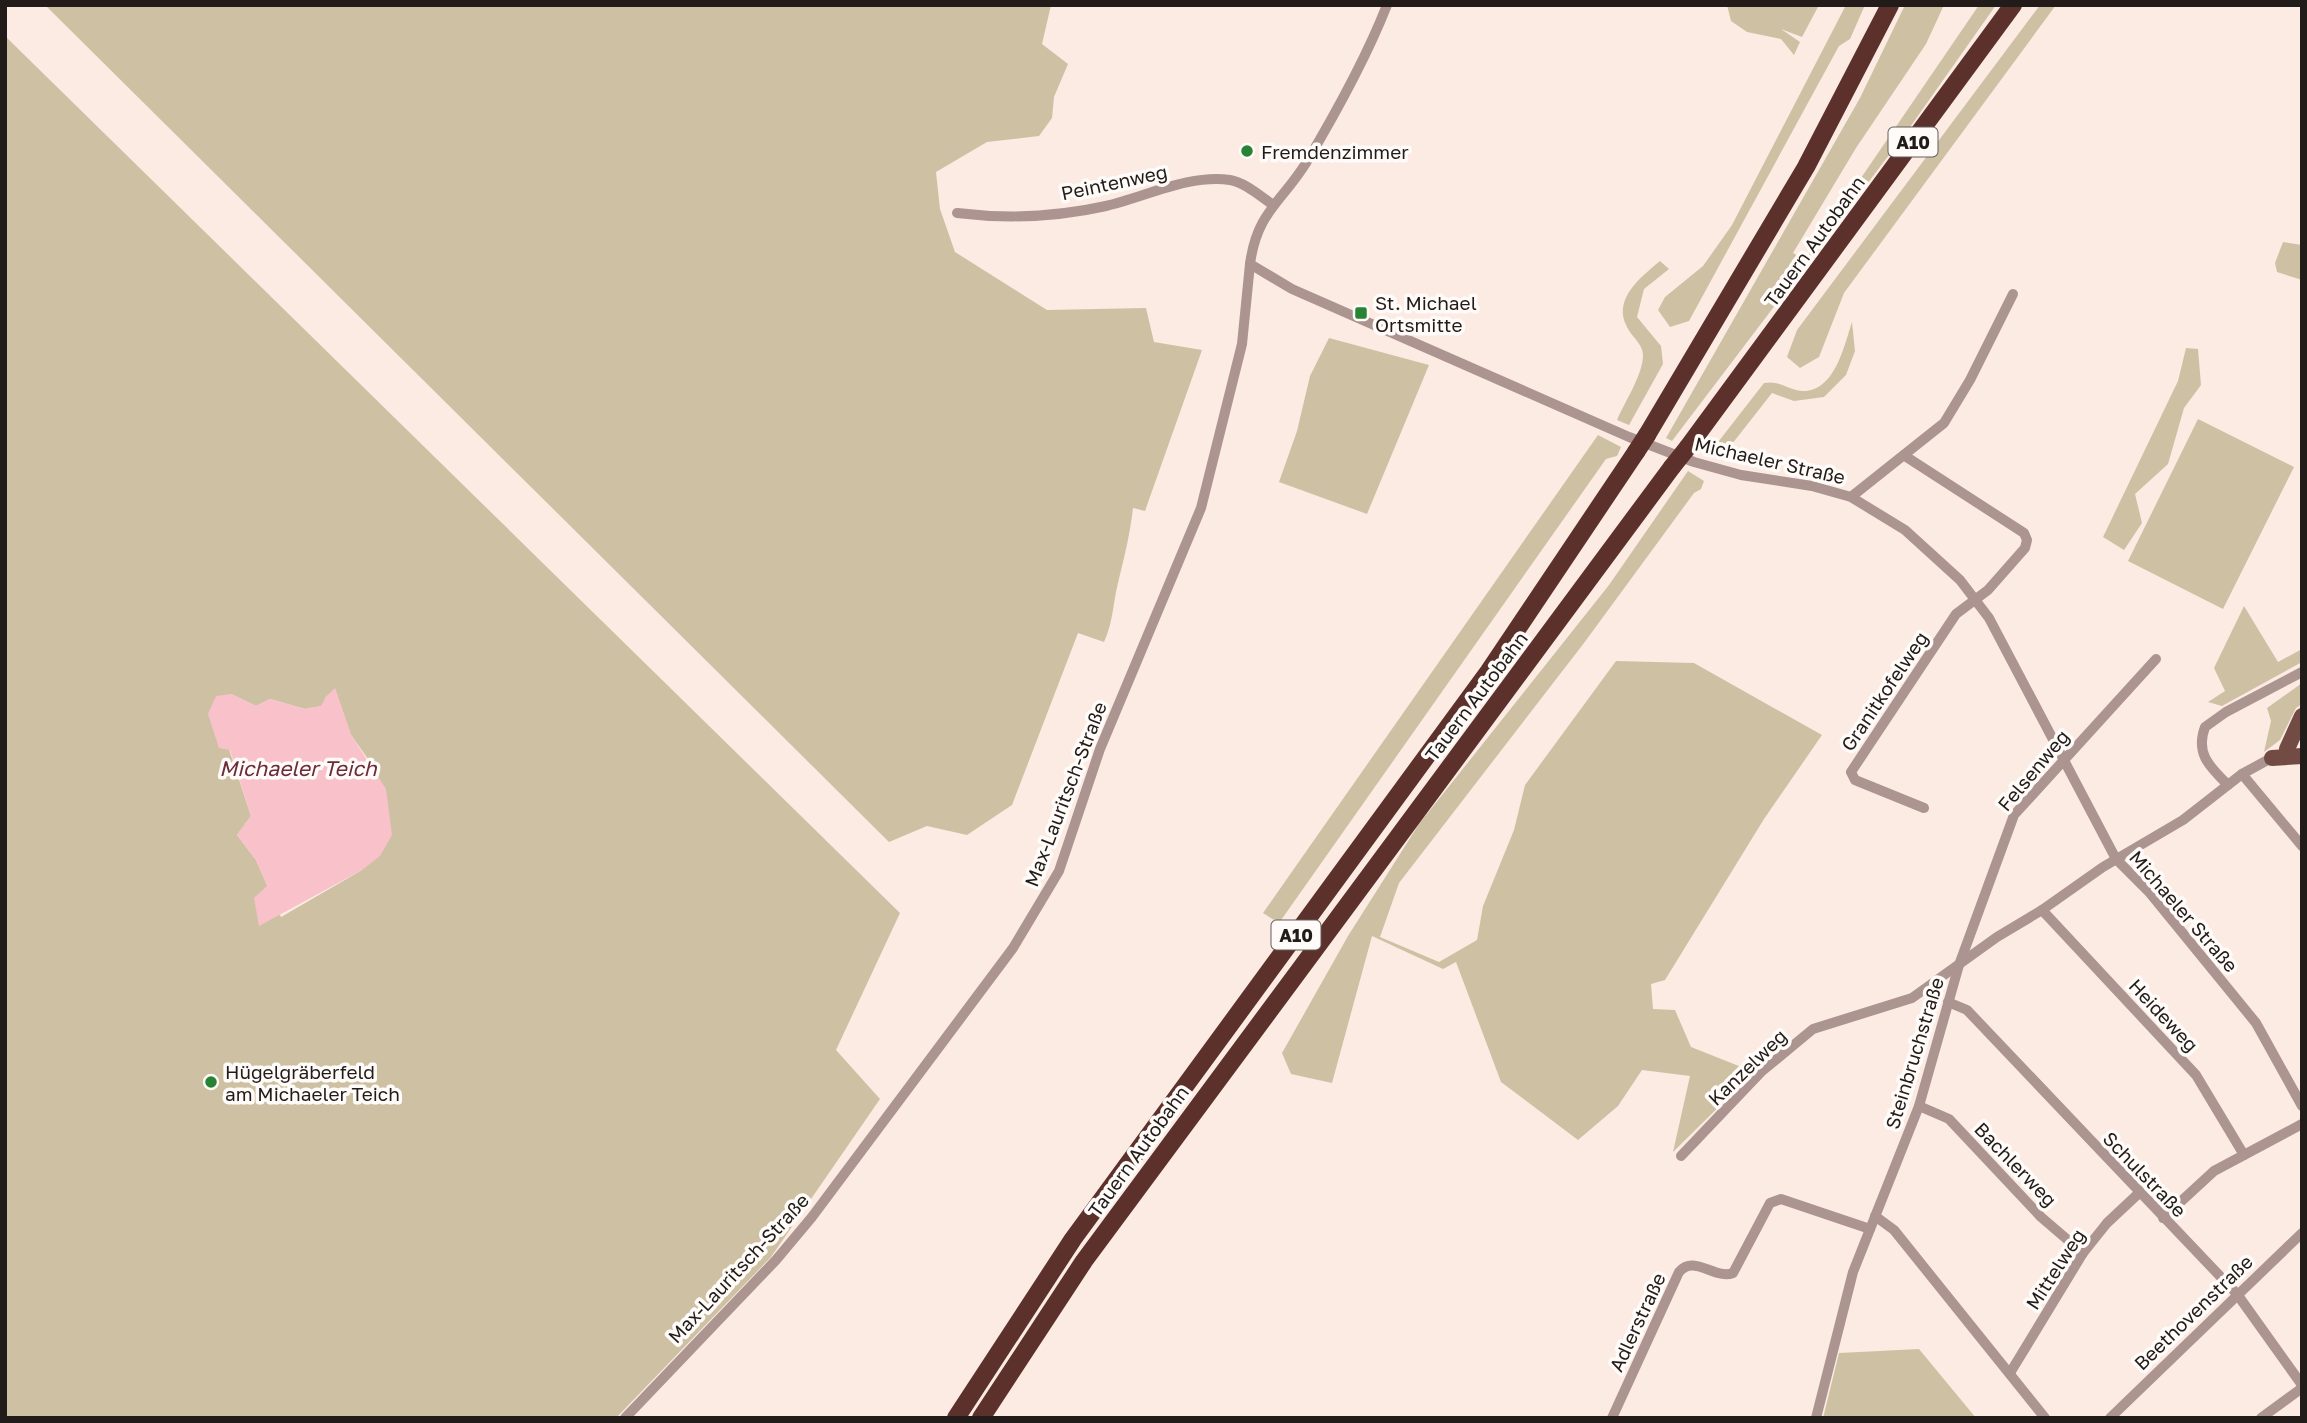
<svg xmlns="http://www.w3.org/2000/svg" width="2307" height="1423" font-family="'Golos Text',sans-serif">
<rect width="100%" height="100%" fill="#fbebe3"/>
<g fill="#cec1a3" fill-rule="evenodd">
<path d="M45,5H1051L1042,44L1068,64L1054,97L1052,118L1039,136L987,142L936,172L940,209L955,252L1047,310L1146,308L1154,342L1202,350L1145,511L1133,508C1130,535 1124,558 1118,583C1113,603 1113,623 1104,642L1078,633L1012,805L967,835L927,826L889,842Z"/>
<path d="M1727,5H1819L1802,37L1781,29L1800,42L1794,55L1781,39L1747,32L1731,21Z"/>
<path d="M1846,5H1865L1850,39L1839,46L1689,321L1670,327L1658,310L1665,297L1703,266L1732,225Z"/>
<path d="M1905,5H1944L1926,44L1856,148L1793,253L1805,260L1979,5H1996L1908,130L1672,441L1666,438L1860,98Z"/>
<path d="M2040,5H2056L1844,293L1819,357L1800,368L1787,357L1797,330Z"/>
<path d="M5,36L900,913L836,1050L880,1099L771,1257L616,1418H5ZM335,689L351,735L368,759L362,870L281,917L256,860L237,835L251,816L229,749L231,694L256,706L270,699L305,709L322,706L326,697Z"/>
<path d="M2283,242L2302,245V280L2277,272L2275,263Z"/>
<path d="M1660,261L1669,269L1644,289L1637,317L1661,346L1663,364L1629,425L1617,420C1625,401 1643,375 1643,355C1643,344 1631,336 1627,327C1612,299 1641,277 1660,261Z"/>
<path d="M1852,322L1855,351L1846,375L1824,397L1794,401L1772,393L1721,458L1708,455L1764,383C1780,380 1787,390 1802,391C1835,392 1844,346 1852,322Z"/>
<path d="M1329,338L1429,365L1367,514L1279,482L1297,431L1310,376Z"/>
<path d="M2186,348L2198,349L2201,385L2184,408L2168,464L2135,494L2142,523L2124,550L2103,537L2178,381Z"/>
<path d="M2198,419L2294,467L2223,609L2128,561Z"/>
<path d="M1598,435L1621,447L1617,456L1606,459L1279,923L1263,913Z"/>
<path d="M1688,471L1704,481L1701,489L1694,493L1584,643L1399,883L1380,937L1439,962L1477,940L1483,906L1514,830L1525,785L1616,661L1694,663L1822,735L1764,819L1665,980L1651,984L1653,1009L1675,1010L1691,1047L1754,1072L1673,1152L1690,1076L1642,1070L1618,1106L1578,1140L1501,1082L1456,962L1443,969L1372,936L1332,1083L1291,1074L1282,1053L1348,936L1419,824L1609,585Z"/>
<path d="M2244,606L2278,662L2302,649V662L2222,706L2208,702L2225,691L2214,668Z"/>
<path d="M2302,683V704L2296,708L2280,740L2264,752L2271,721L2267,708Z"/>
<path d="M1919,1349L1976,1418H1823L1839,1353Z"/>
</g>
<path fill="#f9c1c9" d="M335,688L351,735L386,789L392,835L380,856L362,870L259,926L254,898L267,886L256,860L237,835L251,816L230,750L219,748L208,714L216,696L231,694L256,706L270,699L305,709L321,706L326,697Z"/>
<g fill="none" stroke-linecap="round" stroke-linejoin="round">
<g stroke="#ac9491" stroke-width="10">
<path d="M1387,5C1367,56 1334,116 1306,163C1281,203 1257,212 1250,264L1292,289L1629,437L1694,462L1741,475L1812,486L1851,497L1905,530L1960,580L1989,618L2116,859L2150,893L2256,1023L2302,1106"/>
<path d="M957,213C1006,219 1057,217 1106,206C1145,197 1189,174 1230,180C1244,182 1260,196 1272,204"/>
<path d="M1905,456L2024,533L2027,540L2025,548L1988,590L1956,614L1851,772L1855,780L1924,808"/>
<path d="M1851,497L1944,423L1970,380L2013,294"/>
<path d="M2242,774L2302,846"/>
<path d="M2228,785C2210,767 2195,754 2205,727L2226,712L2302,672"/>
<path d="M2042,910L2196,1075L2244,1155"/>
<path d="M1948,1002L1967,1010L2237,1294L2302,1385"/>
<path d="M1919,1106L1949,1119L2041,1217L2083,1253"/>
<path d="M1681,1156L1761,1072L1813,1029L1912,998L1997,937L2042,910L2103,867L2183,820L2242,774L2275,756"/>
<path d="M1875,1216L1894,1230L2045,1418"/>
<path d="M2163,1218L2214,1171L2302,1124"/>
<path d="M2010,1373L2083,1253L2107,1223L2139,1193"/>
<path d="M625,1418L776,1260L812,1217L1013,948L1059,871L1100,749L1201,508L1242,344L1250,264"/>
<path d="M1612,1418L1679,1272C1694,1254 1715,1280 1733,1273L1770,1203L1781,1199L1870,1229"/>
<path d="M1816,1418L1853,1272L1919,1106L1959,965L2014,815L2156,659"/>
<path d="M2110,1418L2302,1233"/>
<path d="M2261,1418L2302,1388"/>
</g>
<g stroke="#734b45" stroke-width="16">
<path d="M2287,749L2302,716"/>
<path d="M2272,758L2302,756"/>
</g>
<g stroke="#5d312b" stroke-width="18">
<path d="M1647,435L1806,167L1890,5"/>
<path d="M1688,447L2013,5"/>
<path d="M956,1418L1073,1239L1489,671L1636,452"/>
<path d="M981,1418L1084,1261L1672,467"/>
</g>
<g stroke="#5d312b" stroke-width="18">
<path d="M1636,452L1647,435"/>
<path d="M1672,467L1688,447"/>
</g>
</g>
<g fill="#278434" stroke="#fefbf9" stroke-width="2.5">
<circle cx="1247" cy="151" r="7"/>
<rect x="1354" y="306" width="14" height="14" rx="3.5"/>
<circle cx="211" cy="1082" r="7"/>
</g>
<g text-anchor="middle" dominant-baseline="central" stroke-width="7" stroke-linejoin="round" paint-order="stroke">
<g fill="#fefbf9" stroke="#635f5c" stroke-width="2">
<rect x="1888.5" y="127.5" width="49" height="29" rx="5"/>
<rect x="1271.5" y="920.5" width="49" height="29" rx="5"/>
</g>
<g font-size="18" font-weight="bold" fill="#211c19">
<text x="1913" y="142">A10</text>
<text x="1296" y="935">A10</text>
</g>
<g font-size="19" fill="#211c19" stroke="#fefbf9" text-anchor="start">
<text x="1261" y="151">Fremdenzimmer</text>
<text x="1375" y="302">St. Michael<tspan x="1375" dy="22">Ortsmitte</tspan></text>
<text x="225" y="1071">Hügelgräberfeld<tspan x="225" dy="22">am Michaeler Teich</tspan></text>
</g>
<g font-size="19" fill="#211c19" stroke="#fefbf9">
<text transform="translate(1114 182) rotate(-12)">Peintenweg</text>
<text transform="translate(1814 241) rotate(-54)">Tauern Autobahn</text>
<text transform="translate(1770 460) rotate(13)">Michaeler Straße</text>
<text transform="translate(1884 691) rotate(-56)">Granitkofelweg</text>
<text transform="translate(1476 696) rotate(-53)">Tauern Autobahn</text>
<text transform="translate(2033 770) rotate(-50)">Felsenweg</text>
<text transform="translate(1065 794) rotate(-69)">Max-Lauritsch-Straße</text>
<text transform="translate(2184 911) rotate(49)">Michaeler Straße</text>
<text transform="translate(2164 1015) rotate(47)">Heideweg</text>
<text transform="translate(1914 1053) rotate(-73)">Steinbruchstraße</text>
<text transform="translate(1747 1067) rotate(-44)">Kanzelweg</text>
<text transform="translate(1138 1151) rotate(-54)">Tauern Autobahn</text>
<text transform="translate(2016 1164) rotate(46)">Bachlerweg</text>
<text transform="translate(2145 1174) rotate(46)">Schulstraße</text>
<text transform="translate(738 1268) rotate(-47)">Max-Lauritsch-Straße</text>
<text transform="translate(2055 1269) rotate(-57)">Mittelweg</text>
<text transform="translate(2193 1312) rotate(-44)">Beethovenstraße</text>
<text transform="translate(1637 1322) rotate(-65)">Adlerstraße</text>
</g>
<g font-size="21" font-style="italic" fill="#6d2b39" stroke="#fefbf9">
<text x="298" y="768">Michaeler Teich</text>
</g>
</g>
<rect width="2307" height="1423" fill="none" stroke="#211c19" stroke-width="14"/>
</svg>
